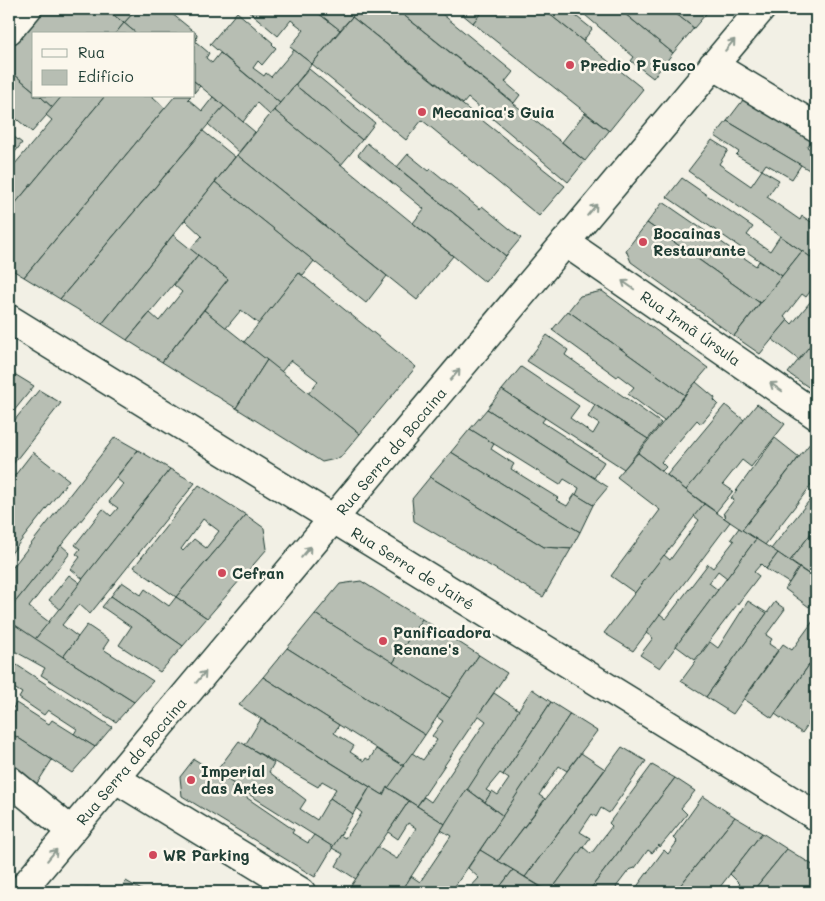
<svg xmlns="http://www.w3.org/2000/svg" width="825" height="901" font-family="Mali,sans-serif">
<rect width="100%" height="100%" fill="#f2f0e5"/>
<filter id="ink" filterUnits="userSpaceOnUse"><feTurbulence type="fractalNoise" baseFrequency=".02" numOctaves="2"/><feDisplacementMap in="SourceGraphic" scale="10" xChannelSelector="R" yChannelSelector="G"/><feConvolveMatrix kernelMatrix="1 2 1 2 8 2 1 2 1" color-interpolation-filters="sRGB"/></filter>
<g filter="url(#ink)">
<g fill="#b7beb3" stroke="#1f3d34" fill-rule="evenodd">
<path d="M37,9H106L124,23L115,34H34V91L9,70V42Z"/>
<path d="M106,9H137L124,23Z"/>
<path d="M137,9H166L197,34L196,42L209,53L206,58L212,63L220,53L280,103L270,115L257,103L243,122L194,81V34H137L124,23Z"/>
<path d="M246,9H313L340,30L312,64L290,47L304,30L291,20L278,36Z"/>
<path d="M313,9H359L340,30Z"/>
<path d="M359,9H396L585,161L568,182L468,98L463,104L352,17Z"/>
<path d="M396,9H436L513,72L505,82L520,95L514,103Z"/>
<path d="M456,9H484L473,23Z"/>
<path d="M484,9H543L643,89L609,131L473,23Z"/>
<path d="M543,9H567L592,29L583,41Z"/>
<path d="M578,9H619L673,53L653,78L631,61L634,57Z"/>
<path d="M619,9H670L694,28L673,53Z"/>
<path d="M670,9H710L694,28Z"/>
<path d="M237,12L273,43L272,44L276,48L262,65L258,61L253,68L264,76L266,73L271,77L294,50L312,64L280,103L210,44Z"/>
<path d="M352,17L565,186L539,216L422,120L406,140L312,64Z"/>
<path d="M124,23L137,34H115Z"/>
<path d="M309,69L375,123L362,140L295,85Z"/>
<path d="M9,70L34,91V96H40L53,108L32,132L12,115L9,118Z"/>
<path d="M194,81L200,86L194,93Z"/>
<path d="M295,85L362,140L341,165L274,110Z"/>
<path d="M40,96H62L53,108Z"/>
<path d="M62,96H105L9,211V171L52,120L46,115Z"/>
<path d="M105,96H152L165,108L24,277L9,268V211Z"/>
<path d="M175,96H191L188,99L202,111L213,97L224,106L60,299L24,277Z"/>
<path d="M743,100L813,139L807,147L816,153V174L727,121Z"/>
<path d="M224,106L255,132L239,152L208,124Z"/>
<path d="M274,110L453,256L417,300L237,155Z"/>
<path d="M585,113L609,131L585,161L562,142Z"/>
<path d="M727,121L801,165L792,179L766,164L762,170L736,155L739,152L715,136Z"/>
<path d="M203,131L235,157L102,324L60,299Z"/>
<path d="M9,133L22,143L9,160Z"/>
<path d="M712,140L728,150L719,164L751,186L762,170L779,180L767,197L800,220L802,216L816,225V261L688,171Z"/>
<path d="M367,143L506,256L485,282L413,223L424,209L358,155Z"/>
<path d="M408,154L429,171L431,169L480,209L482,206L521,238L506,256L397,167Z"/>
<path d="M237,155L387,276L366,303L215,182Z"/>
<path d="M682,178L753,227L747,235L770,251L780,236L802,251L782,276L667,197Z"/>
<path d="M215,182L314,261L303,275L299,273L259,324L241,310L226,328L204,310L228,279L190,249L202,236L185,220Z"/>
<path d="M814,198L816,199V212L809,207Z"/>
<path d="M663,202L756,266L759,261L782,276L760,303L647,223Z"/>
<path d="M647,223L760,303L734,336L631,262L626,250Z"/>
<path d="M173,235L198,255L127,340L102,324Z"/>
<path d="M802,251L816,261V284L806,297L802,294L784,317L788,320L760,354L734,336Z"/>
<path d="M198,255L228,279L162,362L127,340L150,313L159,321L182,292L174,285Z"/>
<path d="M299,273L416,367L360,434L308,394L318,381L291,360L281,372L244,342Z"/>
<path d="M816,284V338L799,360L772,339L788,320L792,324L815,296L810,292Z"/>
<path d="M602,291L708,368L685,395L568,311L580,296Z"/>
<path d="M204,310L267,360L236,408L162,362Z"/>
<path d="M568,311L685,395L664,421L628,394L634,387L618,375L617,377L552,330Z"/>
<path d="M547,335L568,350L565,355L661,423L648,439L527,361Z"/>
<path d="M816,338V387L814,391L788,373Z"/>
<path d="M267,360L360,434L340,458L322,462L236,408Z"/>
<path d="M521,367L579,406L570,418L593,434L599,424L588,417L595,405L648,439L624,469L502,390Z"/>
<path d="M9,371L16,375L9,384Z"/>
<path d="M16,375L34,386L9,417V384Z"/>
<path d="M696,382L715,398L714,400L718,404L701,424L697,420L661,462L666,467L662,471L638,453Z"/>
<path d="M39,390L61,403L9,469V427Z"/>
<path d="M502,390L545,418L542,422L604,462L594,478L487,409Z"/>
<path d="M757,404L785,424L751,467L742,460L723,484L733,491L716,512L686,490Z"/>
<path d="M725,405L744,420L686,490L667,475Z"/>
<path d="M487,409L594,478L608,487L593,505L576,495L579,488L564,479L560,485L470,429Z"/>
<path d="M470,429L494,444L491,449L514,464L511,469L558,498L556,500L567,506L575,494L593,505L580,532L451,452Z"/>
<path d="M115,437L138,450L9,610V572Z"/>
<path d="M775,438L799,457L742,530L724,518L726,516L723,514L734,500L731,498Z"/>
<path d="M811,442L816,446V479L765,545L742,530Z"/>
<path d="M138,450L170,469L83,579L71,569L80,557L76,554L80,549L75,545L103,509L111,516L118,508L109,502L123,484L116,478Z"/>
<path d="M33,452L69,480L9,556V483Z"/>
<path d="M451,452L580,532L571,549L544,547L430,477Z"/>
<path d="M638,453L704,504L635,593L611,576L660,510L617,477Z"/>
<path d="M170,469L195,483L90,614L79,604L62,625L78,637L63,657L35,639Z"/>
<path d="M430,477L544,547L571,549L543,597L414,521L412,499Z"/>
<path d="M199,485L246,515L176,597L134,567ZM203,519L219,531L206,548L194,539L183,551L181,549Z"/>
<path d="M816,492V527L790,561L771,549Z"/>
<path d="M704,504L730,522L633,651L604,633L664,555L670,560L699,520L694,516Z"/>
<path d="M246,515L264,528L267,549L207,618L176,597Z"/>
<path d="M816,527V572L813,577L790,561Z"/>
<path d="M739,528L756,539L727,578L718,571L709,583L718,590L660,668L640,655L653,638L646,633L660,614L666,619L708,564L713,568L734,541L731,539Z"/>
<path d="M756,539L778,553L766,569L761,564L754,572L759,576L695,660L676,646Z"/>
<path d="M61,545L70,553L29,607L49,622L35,639L9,621V610Z"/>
<path d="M778,553L799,568L789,583L766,569Z"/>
<path d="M799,568L816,579V597L809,607L785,589Z"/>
<path d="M69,575L80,583L60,609L49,600Z"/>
<path d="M361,581L422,619L393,663L315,614L340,584Z"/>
<path d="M122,582L141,595L145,589L169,606L176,597L207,618L183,646L111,596Z"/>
<path d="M111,596L183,646L160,672L119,645L131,627L102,607Z"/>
<path d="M748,601L767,613L706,697L681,681L710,642L718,648Z"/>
<path d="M775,602L785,609L766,635L772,639L769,644L778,650L733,714L706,697Z"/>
<path d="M315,614L450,698L425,735L287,648Z"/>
<path d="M816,617V655L772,718L744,699L783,644L792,650Z"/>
<path d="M422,619L479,655L450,698L393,663Z"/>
<path d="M9,621L63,657L134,702L116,722L41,675L45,668L9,648Z"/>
<path d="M87,625L109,640L103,649L153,681L134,702L63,657Z"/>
<path d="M287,648L425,735L404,766L263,677Z"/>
<path d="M479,655L507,673L417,806L387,787L412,753L423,760L437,740L432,736L443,721L437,717Z"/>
<path d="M816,655V713L802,733L775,714Z"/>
<path d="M9,660L112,727L95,747L74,734L77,729L48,710L44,715L19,698L22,693L9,685Z"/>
<path d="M263,677L339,725L334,733L354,746L350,752L364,761L366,758L369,760L376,749L404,766L383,795L239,705Z"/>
<path d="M532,689L551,702L503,775L500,773L486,790L491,793L485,802L467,789Z"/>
<path d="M494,693L519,710L445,824L417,806L424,797L431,802L486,721L478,715Z"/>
<path d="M551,702L570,714L503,816L485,802L492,791L498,795L509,779L503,775Z"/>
<path d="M16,703L49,724L52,720L95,747L72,773L9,732V705L13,708Z"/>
<path d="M570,714L597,731L567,771L559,766L539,795L545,799L498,861L480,850Z"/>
<path d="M261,719L370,787L353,814L330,798L336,789L322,781L318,787L245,745Z"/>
<path d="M9,732L52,760L36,785L9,763Z"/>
<path d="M239,741L274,763L269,772L306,800L300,809L317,820L330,798L353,814L333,847L215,773Z"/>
<path d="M622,747L646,761L609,813L601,808L596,817L592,814L580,832L590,838L550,892L525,877Z"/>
<path d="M581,753L605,769L525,877L498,861Z"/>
<path d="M194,759L234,784L231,787L294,830L292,833L308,843L314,835L333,847L315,877L182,796L180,777Z"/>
<path d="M652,765L675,778L588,892H550L583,847L591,854L612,826L609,823Z"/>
<path d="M675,778L695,791L681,808L687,814L660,847L659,845L652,853L648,850L635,868L629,870L616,887L620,892H588Z"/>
<path d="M370,787L383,795L387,787L409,801L356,879L336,866L343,854L332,848L340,835L345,838L362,813L357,809Z"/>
<path d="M467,789L503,816L451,892H401L411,876L420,882L451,836L441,830Z"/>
<path d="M703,796L735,817L675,892H633L664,850L668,854L677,842L673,838Z"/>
<path d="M409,801L445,824L401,892H347L377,847L397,859L416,828L408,823L398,839L388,832Z"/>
<path d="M735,817L762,833L716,892H675Z"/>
<path d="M762,833L787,849L752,892H733L740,884L730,874Z"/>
<path d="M787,849L816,867V892H752Z"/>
<path d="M480,850L513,870L496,892H466L479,878L468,868Z"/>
<path d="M513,870L539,886L535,892H496Z"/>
<path d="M126,881L145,892H120Z"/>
<path d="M539,886L550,892H535Z"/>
<path d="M87,887L96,892H82Z"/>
</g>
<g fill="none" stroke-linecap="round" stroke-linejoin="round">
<defs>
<g id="street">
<path d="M9,30L27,9"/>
<path d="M713,65L816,127"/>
<path d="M565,242L816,415"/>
<path d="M116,779L301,892"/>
<path d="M9,780L71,831"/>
</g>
<g id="secondary">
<path d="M9,319L816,816"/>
<path d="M20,892L761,9"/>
</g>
</defs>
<use href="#street" stroke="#1f3d34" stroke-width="31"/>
<use href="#secondary" stroke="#1f3d34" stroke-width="31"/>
<use href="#street" stroke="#fbf7ec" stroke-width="28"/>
<use href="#secondary" stroke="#fbf7ec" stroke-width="28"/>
</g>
<defs><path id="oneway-shaft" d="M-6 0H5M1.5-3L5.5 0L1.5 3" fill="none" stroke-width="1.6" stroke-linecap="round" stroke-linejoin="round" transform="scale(1.25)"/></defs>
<g stroke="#8d9a90">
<use href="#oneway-shaft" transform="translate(730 45) rotate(-50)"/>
<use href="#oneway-shaft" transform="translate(592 210) rotate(-50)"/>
<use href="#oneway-shaft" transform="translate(628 285) rotate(-145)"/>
<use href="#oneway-shaft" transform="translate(455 375) rotate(-50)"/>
<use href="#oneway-shaft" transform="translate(776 387) rotate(-145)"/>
<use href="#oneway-shaft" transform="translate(306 552) rotate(-50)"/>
<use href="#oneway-shaft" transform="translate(201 677) rotate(-50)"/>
<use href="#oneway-shaft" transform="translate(52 855) rotate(-50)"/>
</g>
</g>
<g fill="#d1495b" stroke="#fbf7ec" stroke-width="2">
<circle cx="570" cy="65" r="5"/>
<circle cx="422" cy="112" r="5"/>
<circle cx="643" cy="242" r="5"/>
<circle cx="222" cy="573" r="5"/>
<circle cx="383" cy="641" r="5"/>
<circle cx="191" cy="780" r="5"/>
<circle cx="153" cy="855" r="5"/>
</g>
<g text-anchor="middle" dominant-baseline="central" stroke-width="5" stroke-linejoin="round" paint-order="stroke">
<g font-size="15" font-weight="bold" fill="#1f3d34" stroke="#fbf7ec" text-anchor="start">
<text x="580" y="65">Predio P Fusco</text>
<text x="432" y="112">Mecanica's Guia</text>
<text x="653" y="233">Bocainas<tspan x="653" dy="17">Restaurante</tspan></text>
<text x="232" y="573">Cefran</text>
<text x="393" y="632">Panificadora<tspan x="393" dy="17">Renane's</tspan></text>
<text x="201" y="771">Imperial<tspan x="201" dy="17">das Artes</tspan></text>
<text x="163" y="855">WR Parking</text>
</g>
<g font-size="15" fill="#1f3d34" stroke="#fbf7ec">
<text transform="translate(691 328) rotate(35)">Rua Irmã Úrsula</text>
<text transform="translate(391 451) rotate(-50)">Rua Serra da Bocaina</text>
<text transform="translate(413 568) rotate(32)">Rua Serra de Jairé</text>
<text transform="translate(131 761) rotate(-50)">Rua Serra da Bocaina</text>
</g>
</g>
<rect width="825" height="901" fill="none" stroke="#fbf7ec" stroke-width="30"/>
<rect x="15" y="15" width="795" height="871" fill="none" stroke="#1f3d34" stroke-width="2" filter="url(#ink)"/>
<rect x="32" y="32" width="162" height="65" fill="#fbf7ec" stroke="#a3ada2"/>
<rect x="42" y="49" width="25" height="8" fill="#fbf7ec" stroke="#a3ada2"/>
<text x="78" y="58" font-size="15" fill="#1f3d34">Rua</text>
<rect x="42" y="70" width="25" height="15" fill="#b7beb3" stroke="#a3ada2"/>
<text x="78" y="82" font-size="15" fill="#1f3d34">Edifício</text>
</svg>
